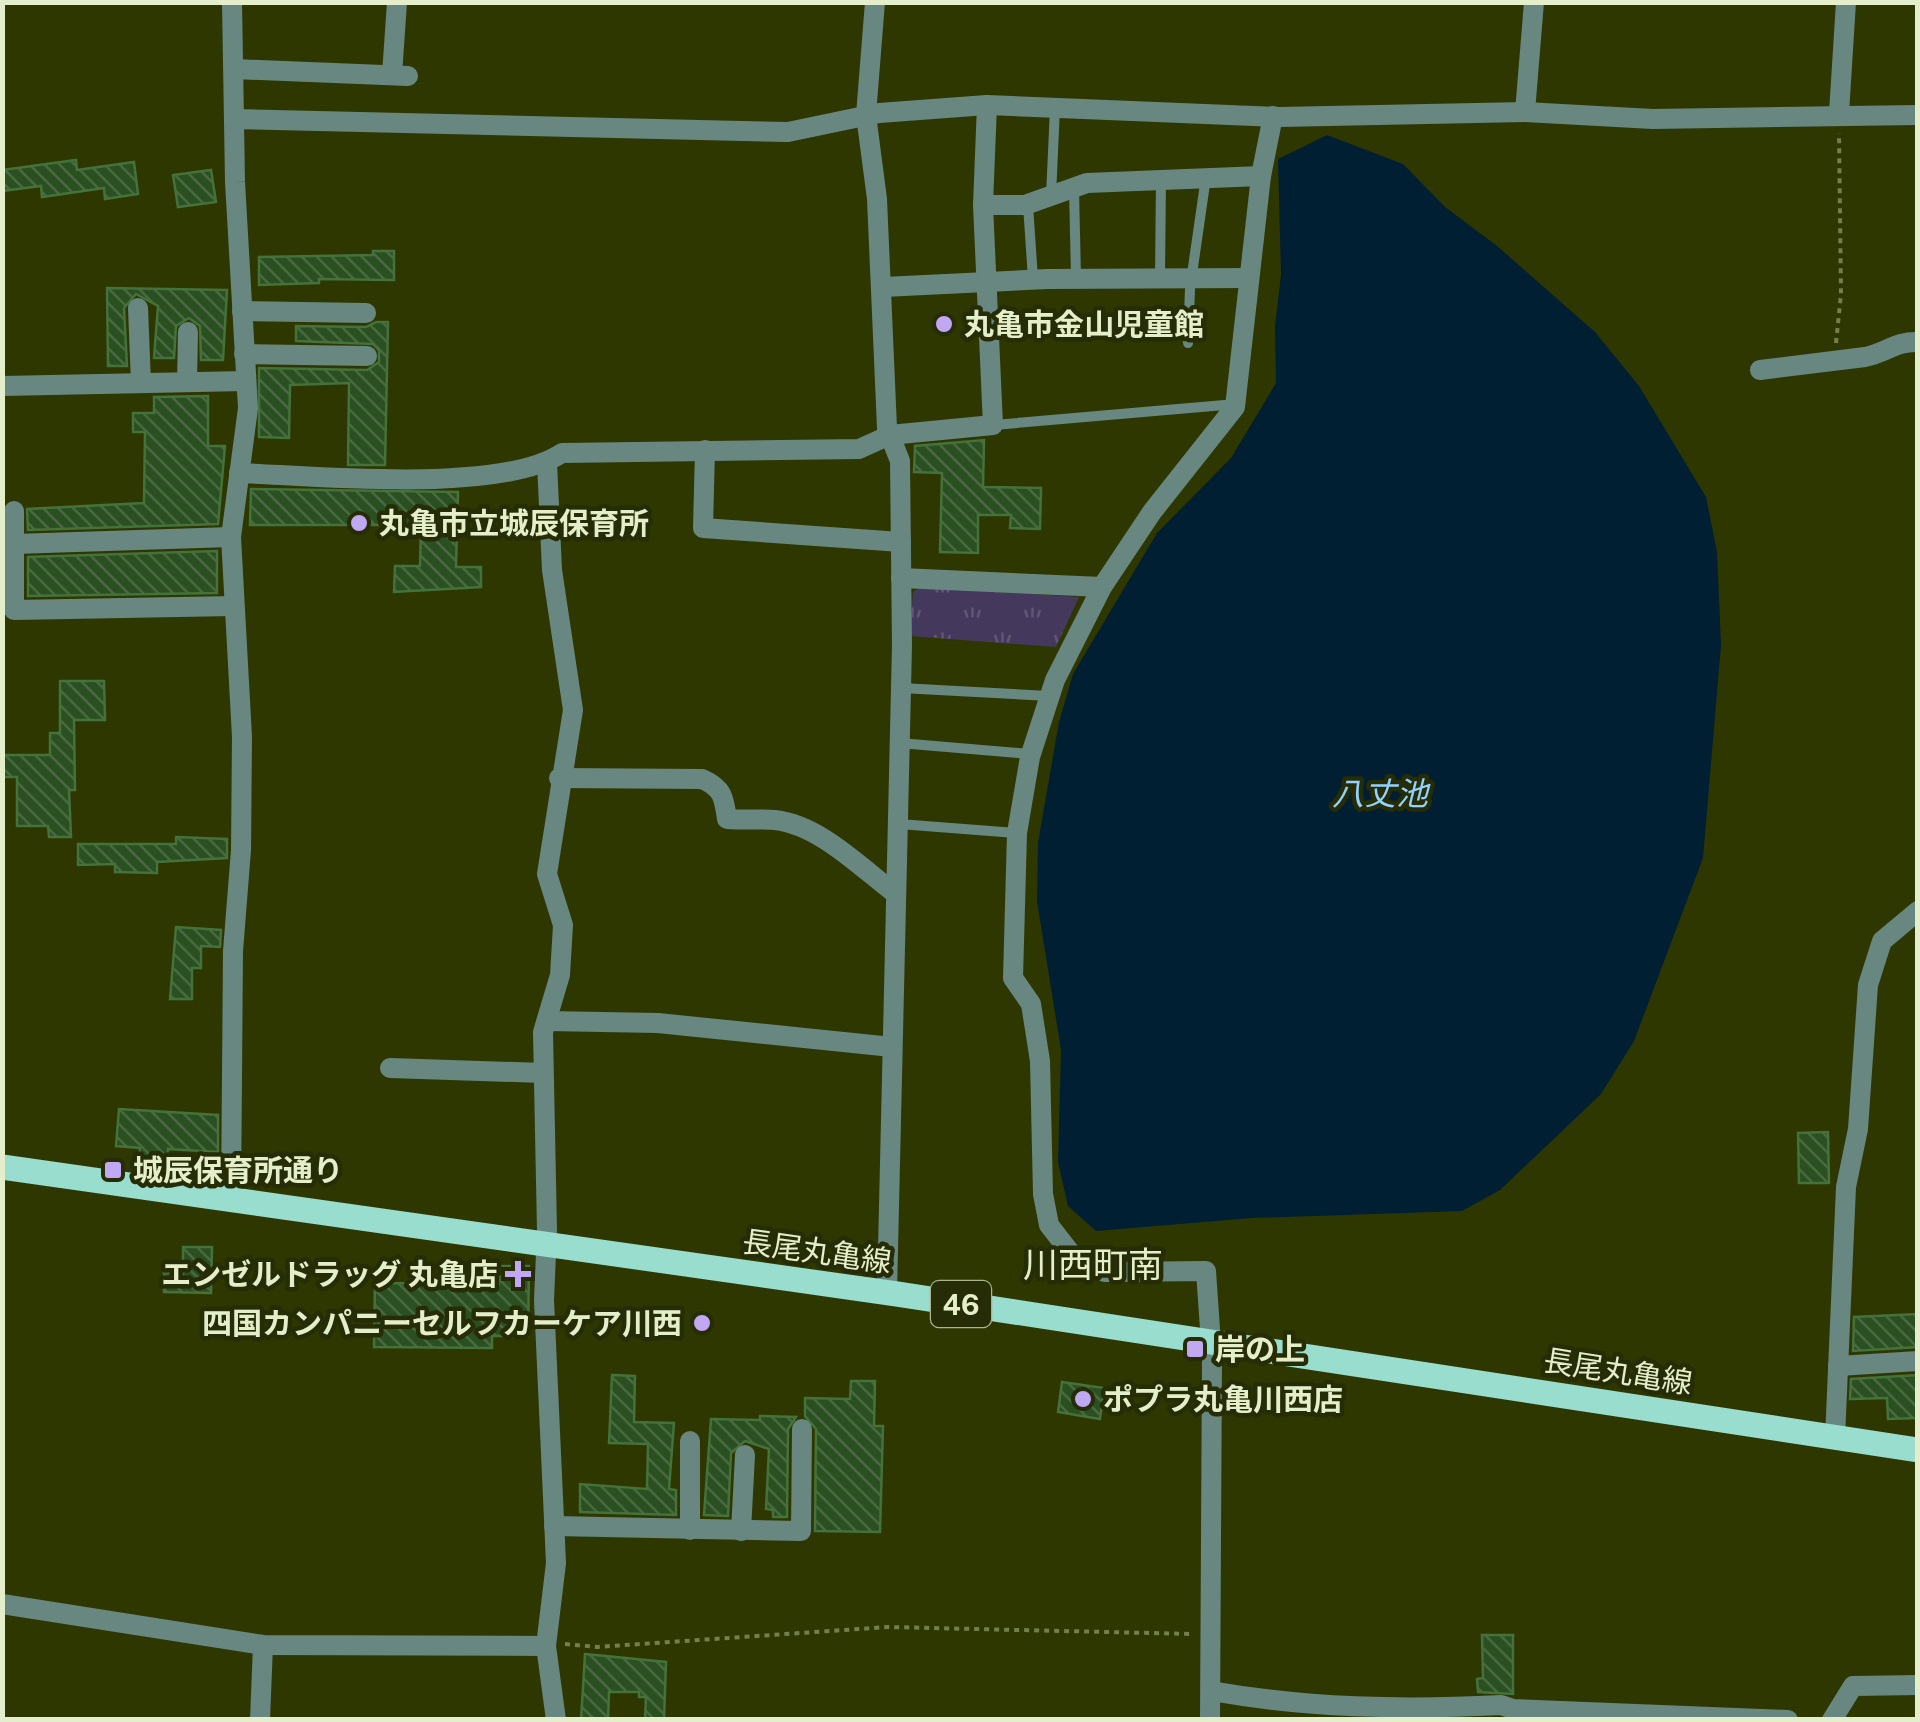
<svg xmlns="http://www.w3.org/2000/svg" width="1920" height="1722" font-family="'Public Sans','Noto Sans JP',sans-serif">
<defs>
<pattern id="park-tufts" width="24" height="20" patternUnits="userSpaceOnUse" patternTransform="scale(2.5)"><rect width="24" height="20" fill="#45385d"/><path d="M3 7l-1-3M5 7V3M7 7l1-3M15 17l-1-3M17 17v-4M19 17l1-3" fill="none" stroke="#605573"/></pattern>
<pattern id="building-back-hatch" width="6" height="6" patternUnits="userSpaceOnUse" patternTransform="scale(2.5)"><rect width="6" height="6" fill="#2a4f21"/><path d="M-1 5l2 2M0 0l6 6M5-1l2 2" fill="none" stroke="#496940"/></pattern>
</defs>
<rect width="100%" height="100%" fill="#2e3700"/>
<path fill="url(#park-tufts)" d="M920,587L1079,597L1056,647L910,636L913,592Z"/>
<path fill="#011f32" d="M1327,135L1403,164L1445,207L1497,246L1595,332L1639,386L1706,497L1717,552L1721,645L1703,858L1634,1041L1601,1094L1500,1190L1462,1211L1252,1218L1096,1231L1068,1206L1058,1162L1061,1050L1037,901L1038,843L1059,722L1073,674L1157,533L1231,458L1276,383L1275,326L1281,275L1278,159Z"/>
<g fill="url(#building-back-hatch)" stroke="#45713a" stroke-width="2.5">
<path d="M76,160L77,170L134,162L138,194L105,199L104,188L42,197L41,186L2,191V170Z"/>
<path d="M211,170L216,202L178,207L173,175Z"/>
<path d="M373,251H394V280L319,279V283L259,285V257L373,255Z"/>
<path d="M107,288L227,290L223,360H201L200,326L189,318L176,326L174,358H154L158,306L136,294L124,308L127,366H108Z"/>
<path d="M376,322H388L385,465H348L349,383L290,385L289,438L259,437V368L367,370L379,362V350L373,344L296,341V326L366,327Z"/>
<path d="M208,396V446H225L218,524L28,530L27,509L144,503L145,432H133V413H154V397Z"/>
<path d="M984,440L983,487L1041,488L1040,529L1010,528L1011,515H978V553L940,552L942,473L914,472L915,446Z"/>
<path d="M251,489L458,492L456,567H481V587L394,592L395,566H420L421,525H250Z"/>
<path d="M217,551V593L28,596V557Z"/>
<path d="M60,681H104L105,720H74L75,790H69L71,837H49L48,826H17V777H2V755H50V733H60Z"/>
<path d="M176,837L227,839V858L157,862V873L115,872V864L78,865V844H176Z"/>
<path d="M176,927L221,930L220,947L201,946V968H192V999H170Z"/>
<path d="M119,1109L218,1115V1152L168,1149L167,1162L139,1160L140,1148L116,1146Z"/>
<path d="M1828,1132L1829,1183H1799L1798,1133Z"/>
<path d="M183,1247H212L211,1293L164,1292V1273L183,1274Z"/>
<path d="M500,1266H529L528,1336H492V1348L374,1347L375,1283L499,1284Z"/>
<path d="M1918,1314V1347L1853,1351L1854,1317Z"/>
<path d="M612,1375L635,1376L634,1422L674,1423L669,1489L676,1490V1515L580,1512V1484L647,1489L648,1444L609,1443Z"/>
<path d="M1918,1375V1418L1888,1419L1887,1398L1850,1399L1851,1379Z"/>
<path d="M851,1381H875L874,1426H883L880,1532L815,1531L816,1429L805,1416V1398L850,1399Z"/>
<path d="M1062,1382L1104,1388L1100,1419L1058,1412Z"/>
<path d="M760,1416L796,1417L788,1429L787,1517H773V1510L766,1509L769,1449L745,1441L731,1453L728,1516L704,1515L711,1419L760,1420Z"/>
<path d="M1482,1635H1513V1694L1478,1692L1477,1679L1483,1678Z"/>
<path d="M585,1654L666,1662L664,1720H645L646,1697H639V1692H609L608,1720H581Z"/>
</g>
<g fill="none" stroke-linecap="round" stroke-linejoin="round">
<g stroke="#757e4e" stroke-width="4" stroke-dasharray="5 5" stroke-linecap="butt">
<path d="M1836,343L1841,294L1839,133"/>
<path d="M565,1644L597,1647L888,1627L1194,1634"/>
</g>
<g stroke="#678780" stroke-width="10">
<path d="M1074,188L1076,278"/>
<path d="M1051,196L1055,108"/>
<path d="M1028,205L1033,279"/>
<path d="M1160,277L1161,179"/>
<path d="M1188,343L1190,288L1206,177"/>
<path d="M994,425L1236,404"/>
<path d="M901,688L1049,696"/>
<path d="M899,743L1030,754"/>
<path d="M899,824L1016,833"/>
</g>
<g stroke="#678780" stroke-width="20">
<path d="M875,2L866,115L877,199L887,428L900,461L902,645L887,1293"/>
<path d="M234,69L408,76"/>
<path d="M392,75L397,2"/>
<path d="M1525,112L1534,2"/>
<path d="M1839,113L1846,2"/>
<path d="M234,119L788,132L879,113L987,105L1279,117L1525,112L1653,119L1918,115"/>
<path d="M983,205H1025L1087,183L1261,176"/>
<path d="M883,287L1047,279L1248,278"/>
<path d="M138,308L141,383"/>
<path d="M242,311L366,313"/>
<path d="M244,354L367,356"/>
<path d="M1760,370L1865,357C1886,353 1896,341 1918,342"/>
<path d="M187,382L188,332"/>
<path d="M2,386L246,381"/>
<path d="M705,450L703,528L901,542"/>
<path d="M547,463L552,570L573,710L547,874L563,925L560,975L543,1032L547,1231L544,1300L556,1563L546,1646L556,1720"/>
<path d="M239,473C317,476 500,494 562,453L859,449L890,435L993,425L983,205L987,105"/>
<path d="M14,511V610L234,606"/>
<path d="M14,544L231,537"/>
<path d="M901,578L1102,587"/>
<path d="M559,778L702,779C723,788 724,798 727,819C743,820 759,819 775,820C820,825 861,868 896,894"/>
<path d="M547,1021L658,1023L892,1047"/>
<path d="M390,1068L543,1073"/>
<path d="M231,1198L233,951L241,850L242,737L231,537L248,408L235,182L232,2"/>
<path d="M1838,1366L1918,1361"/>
<path d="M1835,1438L1846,1187L1858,1129L1868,985L1882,941L1918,911"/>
<path d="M690,1441V1530"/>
<path d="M554,1526L801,1531L802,1429"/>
<path d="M741,1531L745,1455"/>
<path d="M2,1604L263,1645L546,1646"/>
<path d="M1211,1691C1308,1708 1402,1710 1501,1705L1513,1709L1788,1720"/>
<path d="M260,1720L263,1645"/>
<path d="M1210,1720L1212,1358L1206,1271L1105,1272L1073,1256L1049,1225L1043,1194L1040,1061L1031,1004L1013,978L1017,833L1030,757L1055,680L1102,587L1152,512L1235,407L1261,176L1273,116"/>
<path d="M1832,1720L1853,1686L1918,1685"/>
</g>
<path stroke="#98ddce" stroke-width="25" d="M2,1167L897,1294L1918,1450"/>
</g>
<g fill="#c1a8f3" stroke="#252c06" stroke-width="4">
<circle cx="944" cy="324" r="10"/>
<circle cx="359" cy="523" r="10"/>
<rect x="103" y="1160" width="20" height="20" rx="5"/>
<path d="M513 1259h10v10h10v10h-10v10h-10v-10h-10v-10h10z"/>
<circle cx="702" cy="1323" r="10"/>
<rect x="1185" y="1339" width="20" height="20" rx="5"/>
<circle cx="1083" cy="1399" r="10"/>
</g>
<g text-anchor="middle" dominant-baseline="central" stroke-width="9" stroke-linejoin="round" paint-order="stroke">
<rect fill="#252c06" stroke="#abb48f" stroke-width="2.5" x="931" y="1281" width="60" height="46" rx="8"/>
<g font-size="28" font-weight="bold" fill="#e5eeca">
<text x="961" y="1304">46</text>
</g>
<g font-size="30" font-weight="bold" fill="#e5eeca" stroke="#252c06" text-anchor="start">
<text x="964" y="324">丸亀市金山児童館</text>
<text x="379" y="523">丸亀市立城辰保育所</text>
<text x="133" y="1170">城辰保育所通り</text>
<text x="498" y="1274" text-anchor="end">エンゼルドラッグ 丸亀店</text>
<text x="682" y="1323" text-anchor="end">四国カンパニーセルフカーケア川西</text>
<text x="1215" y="1349">岸の上</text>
<text x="1103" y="1399">ポプラ丸亀川西店</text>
</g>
<g font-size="30" fill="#e5eeca" stroke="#252c06">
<text transform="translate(817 1251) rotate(8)">長尾丸亀線</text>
<text transform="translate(1618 1371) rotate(9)">長尾丸亀線</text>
</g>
<g font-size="32" font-style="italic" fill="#90d1fe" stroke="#252c06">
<text x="1380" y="793">八丈池</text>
</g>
<g font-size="35" fill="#e5eeca" stroke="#252c06">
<text x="1093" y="1264">川西町南</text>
</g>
</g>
<rect width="1920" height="1722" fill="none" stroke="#e5eeca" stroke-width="10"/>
</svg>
